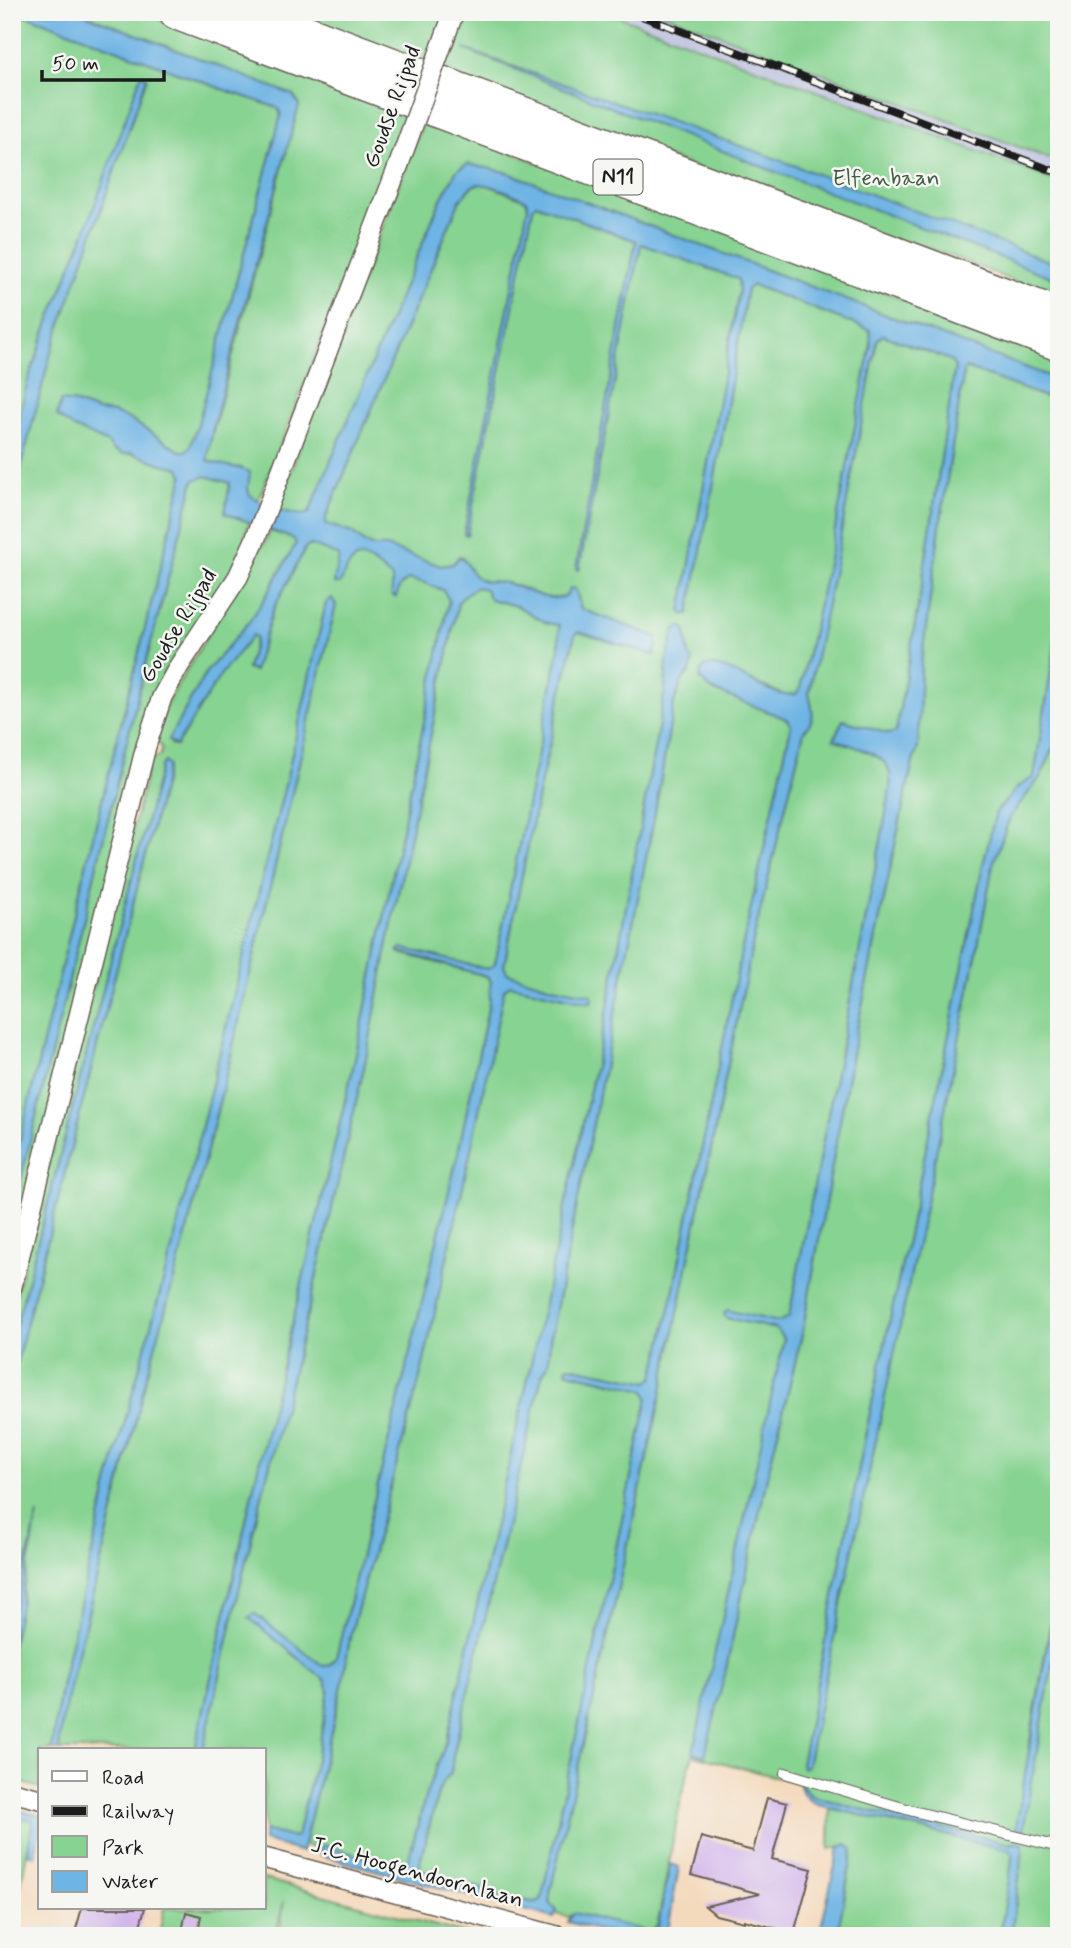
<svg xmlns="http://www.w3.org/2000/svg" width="1071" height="1948" font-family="Mynerve,sans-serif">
<rect width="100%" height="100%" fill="#f6f6f2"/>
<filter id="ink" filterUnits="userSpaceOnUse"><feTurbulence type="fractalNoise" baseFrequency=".0143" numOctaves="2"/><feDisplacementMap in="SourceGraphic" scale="14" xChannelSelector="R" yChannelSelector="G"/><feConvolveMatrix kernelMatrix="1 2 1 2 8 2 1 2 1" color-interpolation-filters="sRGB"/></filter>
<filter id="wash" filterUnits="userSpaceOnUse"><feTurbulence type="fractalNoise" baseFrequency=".00686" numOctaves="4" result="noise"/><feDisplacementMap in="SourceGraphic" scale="28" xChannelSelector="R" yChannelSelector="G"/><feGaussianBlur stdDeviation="1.57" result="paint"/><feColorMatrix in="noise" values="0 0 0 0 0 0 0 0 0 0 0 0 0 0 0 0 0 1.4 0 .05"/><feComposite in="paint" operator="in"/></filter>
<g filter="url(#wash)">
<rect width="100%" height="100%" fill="#f4dabd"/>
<path fill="#bfc2dd" d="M607,12H659L1059,162V182Z"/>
<g fill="#87d391" stroke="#527856" stroke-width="2">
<path d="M12,12H18L219,88L278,108L281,115L198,424L190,447L186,451H180L129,419L114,413L97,411L76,403L61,401L57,415L74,428L108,443L123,454C138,452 164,465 180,468L183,476L95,828L12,1172V501L50,356L146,78L51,317L28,380L12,446Z"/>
<path d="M79,12H140L407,113L302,390L258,501L249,495L242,468L223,466L207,460L208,450L299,104L293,95Z"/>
<path d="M289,12H607L1059,182V300L977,266L923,246L879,238Z"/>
<path d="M659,12H1059V162Z"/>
<path d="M424,120L1059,357V380L506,172L457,170L441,199L309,513L302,516L278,509L317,397Z"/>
<path d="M477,184H485L526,200L528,207L464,534L465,535L467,534L533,208L536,204L636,241L576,569L577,570H579L641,243L738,279L739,290L681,612L684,614L719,455L747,289L752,285L870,330L871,344L830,555L800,689L796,694L784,695L721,668L712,690L787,719L791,726L741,953L671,1303L654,1378L648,1382L568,1366L566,1368L567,1372L645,1390L648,1397L541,1901L537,1903L511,1898L509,1900L493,1896V1892L421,1870L420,1861L438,1793L442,1783L451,1773L453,1756L542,1374L548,1365L550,1340L654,818L674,702L683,679L690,672L693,661L689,655L685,628L675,629L667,661L665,690L608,1007L530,1369L447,1740L426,1794L407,1865L401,1867L322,1845L321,1850L304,1845L343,1681L350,1637L422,1370L469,1159L504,989L510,985L591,1003L592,995L552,987L507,973L504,966L539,790L575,634L578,632L653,655L657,637L581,609L576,590L570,589L566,596C544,604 528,587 507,583C498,582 487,584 479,580C470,575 467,566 463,557L459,556L453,564L441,566L386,547H374L364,543L352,533L325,524L326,517L459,202L470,188Z"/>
<path d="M883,335L950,360L955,367L922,584L896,732L889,734L843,720L834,739C849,746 885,753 889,770C893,784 888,800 886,814L789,1317L778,1322L727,1311L726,1318L777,1329L784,1339L726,1669L767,1477L802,1334L852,1054L901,816L913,762L918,747L921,664L940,526L964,370L966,368L1059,402V621L1034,777L1018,787L996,812L983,865L915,1203L867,1427L801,1765L878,1429L976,956L993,864L1010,817L1041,776L1054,748L1059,711V1574L1031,1733L1019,1831L1023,1829L1059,1626V1936H1011L1023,1849L1022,1844L1017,1842L1010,1844L852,1807L810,1795L800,1783L693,1755C676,1808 669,1870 657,1926L650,1932L573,1913L569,1917L555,1914L550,1903V1893L662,1391L754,937L804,731C817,717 812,710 809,693L877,340Z"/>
<path d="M206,476L230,483L225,513L249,522L245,536L248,538L228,576L164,673L12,1263V1216L147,658L194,480Z"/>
<path d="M270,531L294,539L296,544L265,598L249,622L207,671L168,740L172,745L176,746L221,674L253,634L256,638L247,669L254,671L273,610L306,547L311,545L340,556L334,583H340L347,565L356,557C367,558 387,568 392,578C395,583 395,592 396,596L400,585L409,579L425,583L443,590L449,600L355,1059L253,1489L195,1750H59L61,1728L71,1682L143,1391L184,1243L230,1059L336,605L332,599L326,603L285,785L172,1249L110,1476L62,1682L51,1750H40V1788L12,1780V1773L15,1765L12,1764V1645L34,1536L12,1619V1381L168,766L165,762L161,766L12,1341V1310L150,760L160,756L162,749L156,738L168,701L263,543H265Z"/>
<path d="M477,587L485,589L490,599L517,606L547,623L559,625V649L495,964L487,969L402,948L398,951L400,953L486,976L491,981L489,1004L457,1158L336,1658L329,1666H323L254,1613L250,1617L325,1680L329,1690L319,1747L297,1836L290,1837L264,1830V1750H203L245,1564L314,1287L367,1054L387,947L458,603L465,594Z"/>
<path d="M830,1808L1010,1850L1013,1854L1000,1936H837L853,1851L847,1845L829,1849Z"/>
<path d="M12,1816L33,1820L12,1931Z"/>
<path d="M264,1879L473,1936H279L284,1901L275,1936H159L164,1908H264Z"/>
</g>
<g fill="#6eb4e4" stroke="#456880" stroke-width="2">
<path d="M18,12H79L293,95L299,105L241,318L213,428L207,460C221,466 237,466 250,472L248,489L250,495C262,504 295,519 309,513L441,199L457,170L468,164L506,172L1059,380V402L966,368L964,370L940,526L921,664L918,747L913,762L901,816L852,1054L802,1334L767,1477L726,1669L705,1756L693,1752L784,1339L776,1329L726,1318L724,1314L727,1310L778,1322L789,1317L886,814C888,800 893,784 889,770C885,754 849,745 834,739L843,720L889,734L896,732L922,584L955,367L950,360L883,335L877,340L837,555L809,693C812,710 817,717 804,731L754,937L662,1391L550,1893V1903L557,1911L554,1918L507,1905L510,1898L537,1903L541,1901L648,1397L645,1390L566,1371L568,1366L648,1382L654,1378L671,1303L741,953L791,726L787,719L712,690L700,679C701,674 700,668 707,666C725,662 765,692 785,695C788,695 792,694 796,694L800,689L830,555L871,344L870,330L753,285L747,289L719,455L689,614H684L681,612L739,290L738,279L641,244L579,570L576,569L636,241L536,204L533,208L467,535H465L464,534L528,207L526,200C515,195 486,181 475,185C468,187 464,196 459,202L326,517V524L352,533L364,543L374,547H386L441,566L453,564L461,556C470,567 471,577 486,582L489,581C497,582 505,582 512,585C530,591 548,603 566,596L570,589L573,588L576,590L581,609L657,637V646L654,655L579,632L575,634L539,790L504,966L507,973L552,987L592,995L591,1003L510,985L504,990L469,1159L422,1370L350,1637L343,1681L304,1845L302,1852L264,1841V1830L290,1837L297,1836L319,1747L329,1690L325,1680L249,1618L254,1613L323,1666L329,1665L336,1658L457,1158L489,1004L491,981L486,976L398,951L402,948L487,969L495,964L559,649V625L547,623L517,606L490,599L485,589L477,587L465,594L458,603L387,947L367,1054L314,1287L245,1564L203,1750H195L253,1489L355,1059L449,600L443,590L425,583L409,579L400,586L396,597L392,596V578C366,555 355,545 340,584H337L334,583L339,556L311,545L306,547L273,610L254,671L247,669L256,638L253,635L221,674L176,746L168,740L207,671L249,622L265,598L296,544L294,539L225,513L230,483L206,476L194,480L147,658L12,1216V1172L95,828L183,476L180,468L162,464L132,453L123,454L113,450L108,443L74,428L57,416L61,401L76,403L97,411L114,413L129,419L180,451H186L190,447L198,424L281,115L278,108L219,88Z"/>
<path d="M464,49L769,156L1059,265V280L765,168Z"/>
<path d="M141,75L147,77L50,356L12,501V446L28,380L51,317L88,224Z"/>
<path d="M332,598L336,605L230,1059L184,1243L143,1391L71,1682L61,1728L59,1750H51L62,1682L110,1476L172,1249L285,785L326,603Z"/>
<path d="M1059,621V711L1054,748L1041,776L1010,817L993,864L976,956L926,1203L807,1766L803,1768L801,1765L867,1427L915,1203L983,865L996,812L1018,787L1034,777Z"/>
<path d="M681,627L685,628L689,655L693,661L690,672L683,679L674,702L654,818L550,1340L548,1365L542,1375L453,1756L451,1773L442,1783L438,1793L420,1861L421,1870L493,1892L492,1902L320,1855L322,1845L400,1867L407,1865L426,1794L447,1740L530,1369L608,1007L665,690L667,661L675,629Z"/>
<path d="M165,762L168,766L12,1381V1341L161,766Z"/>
<path d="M38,1514L12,1645V1619Z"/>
<path d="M1059,1574V1626L1023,1830L1019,1831L1016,1828Z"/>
<path d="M800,1783L810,1795L852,1807L1010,1844L1018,1842L1022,1844L1023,1849L1011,1936H1000L1013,1855L1010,1850L830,1808C815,1803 801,1800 800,1783Z"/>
<path d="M12,1809L40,1815V1827L35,1856L28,1854L33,1820L12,1816Z"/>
<path d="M847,1844L853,1850L837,1936H819L839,1848Z"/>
<path d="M670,1864L679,1867L667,1936H619L568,1922L573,1913L650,1932L658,1926Z"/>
</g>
<g id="blocks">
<g fill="#d2b5ea">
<path d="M767,1798L787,1803L772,1859L812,1869L794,1933L744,1920V1922L716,1915L705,1906L760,1894L691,1875L701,1837L753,1851Z"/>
<path d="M82,1908H145L137,1936H74Z"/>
<path d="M186,1912L201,1916L197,1936H181Z"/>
</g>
</g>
</g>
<g filter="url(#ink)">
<use href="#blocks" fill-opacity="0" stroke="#685e54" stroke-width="2"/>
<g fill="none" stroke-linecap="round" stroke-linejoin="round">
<defs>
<path id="lane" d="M785,1773L913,1811L1059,1847"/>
<g id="street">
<path d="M12,1286L146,746L162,697L179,666L238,577L255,540L399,164"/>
<path d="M12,1792L40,1799"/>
<path d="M264,1858L557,1936"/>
</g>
<g id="highway">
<path d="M177,12L1059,343"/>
<path d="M250,12L1059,316"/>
</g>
</defs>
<use href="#lane" stroke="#685e54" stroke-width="12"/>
<use href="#street" stroke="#685e54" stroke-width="22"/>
<use href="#highway" stroke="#685e54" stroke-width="38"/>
<use href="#lane" stroke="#fff" stroke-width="10"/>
<use href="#street" stroke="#fff" stroke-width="19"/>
<use href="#highway" stroke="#fff" stroke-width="35"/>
<defs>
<path id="rail" d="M631,12L1059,173"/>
</defs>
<use href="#rail" stroke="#1c1c1c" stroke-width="8"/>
<use href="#rail" stroke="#f6f6f2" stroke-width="5" stroke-dasharray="16" stroke-linecap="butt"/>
<defs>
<path id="street-bridge" d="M399,164L454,12"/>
</defs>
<use href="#street-bridge" stroke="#685e54" stroke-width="22" stroke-linecap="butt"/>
<use href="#street-bridge" stroke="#fff" stroke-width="19"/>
</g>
</g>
<g text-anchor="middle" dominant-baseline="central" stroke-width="5" stroke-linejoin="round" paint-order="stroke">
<rect fill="#f6f6f2" stroke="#5d5d5c" stroke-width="2" x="593.5" y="159.5" width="49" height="35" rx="5"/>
<g font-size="21" font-weight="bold" fill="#1c1c1c">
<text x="618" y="177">N11</text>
</g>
<g font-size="23" fill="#1c1c1c" stroke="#f6f6f2">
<text transform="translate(393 107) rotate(-70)">Goudse Rijpad</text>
<text transform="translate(179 626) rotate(-59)">Goudse Rijpad</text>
<text transform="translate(417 1873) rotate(15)">J.C. Hoogendoornlaan</text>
</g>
<g font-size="23" fill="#415c45" stroke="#f6f6f2">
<text x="886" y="179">Elfenbaan</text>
</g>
</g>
<rect width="1071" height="1948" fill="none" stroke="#f6f6f2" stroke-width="42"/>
<rect x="38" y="1748" width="228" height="161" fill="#f6f6f2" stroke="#9f9f9c" stroke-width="2"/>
<rect x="52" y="1771" width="35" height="10" fill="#ffffff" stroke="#9f9f9c" stroke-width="2"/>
<text x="102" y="1784" font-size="21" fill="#1c1c1c">Road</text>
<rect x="52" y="1806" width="35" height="10" fill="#1c1c1c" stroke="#9f9f9c" stroke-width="2"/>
<text x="102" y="1818" font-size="21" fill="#1c1c1c">Railway</text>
<rect x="52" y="1836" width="35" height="21" fill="#87d391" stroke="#9f9f9c" stroke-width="2"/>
<text x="102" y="1854" font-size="21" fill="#1c1c1c">Park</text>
<rect x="52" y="1871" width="35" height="21" fill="#6eb4e4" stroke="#9f9f9c" stroke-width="2"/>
<text x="102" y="1888" font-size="21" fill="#1c1c1c">Water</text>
<path d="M42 70v10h122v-10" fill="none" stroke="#1c1c1c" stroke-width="3.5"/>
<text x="52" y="70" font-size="21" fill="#1c1c1c" stroke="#f6f6f2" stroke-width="5" paint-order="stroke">50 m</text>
</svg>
